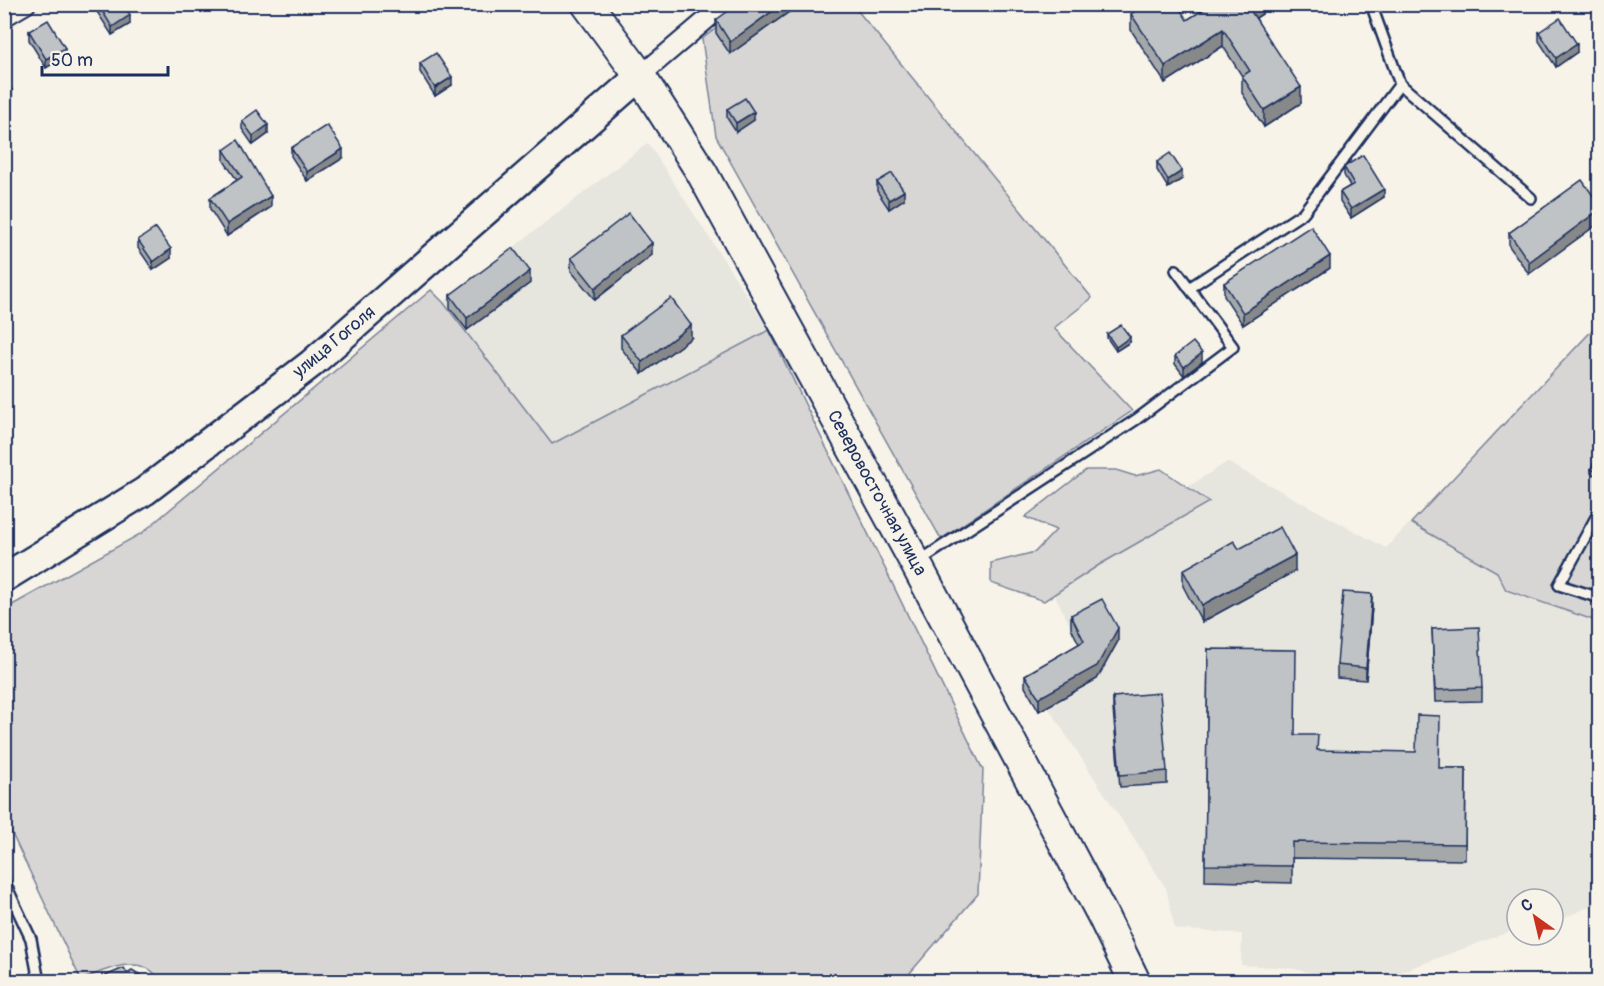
<svg xmlns="http://www.w3.org/2000/svg" width="1604" height="986" font-family="Pangolin,sans-serif">
<rect width="100%" height="100%" fill="#f7f3e8"/>
<filter id="ink" filterUnits="userSpaceOnUse"><feTurbulence type="fractalNoise" baseFrequency=".0167" numOctaves="2"/><feDisplacementMap in="SourceGraphic" scale="12" xChannelSelector="R" yChannelSelector="G"/><feConvolveMatrix kernelMatrix="1 2 1 2 8 2 1 2 1" color-interpolation-filters="sRGB"/></filter>
<g filter="url(#ink)">
<g fill="#e6e5de">
<path d="M648,143L769,330L552,444L443,302Z"/>
<path d="M1227,462L1386,548L1410,523L1498,572L1506,590L1599,622V902L1553,923V899H1517V929L1375,981H1346L1290,968L1241,965L1242,934L1175,929L1166,888L1048,707L1039,711L1025,687L1072,660L1090,665L1046,578Z"/>
</g>
<g fill="#d7d6d4" stroke="#798299" stroke-width="1.5">
<path d="M747,5H853L1092,298L1054,328L1132,411L941,539L716,136L702,39Z"/>
<path d="M431,290L443,302L552,444L769,330L983,770L978,894L903,981L160,982C146,950 102,971 81,980L5,819V609L142,533Z"/>
<path d="M1599,323V622L1506,590L1497,572L1411,523Z"/>
<path d="M1161,469L1209,502L1099,565L1044,601L991,583V563L1035,552L1056,530L1025,517L1086,470H1116L1135,476Z"/>
</g>
<g fill="none" stroke-linecap="round" stroke-linejoin="round">
<defs>
<g id="lane">
<path d="M1371,4L1400,84L1531,198"/>
<path d="M1189,288L1303,213L1400,84"/>
<path d="M1600,510L1559,585L1600,598"/>
<path d="M918,562L1137,419L1233,347L1176,270"/>
<path d="M4,881L31,939L39,982"/>
</g>
<g id="street">
<path d="M4,17L26,4"/>
<path d="M640,76L725,4"/>
</g>
<path id="secondary" d="M4,578L145,491L311,364L640,76"/>
<path id="primary" d="M587,4L640,76L702,173L916,564L1103,916L1135,982"/>
</defs>
<use href="#lane" stroke="#1b2f5e" stroke-width="14"/>
<use href="#street" stroke="#1b2f5e" stroke-width="22"/>
<use href="#secondary" stroke="#1b2f5e" stroke-width="32"/>
<use href="#primary" stroke="#1b2f5e" stroke-width="34"/>
<use href="#lane" stroke="#f7f3e8" stroke-width="9"/>
<use href="#street" stroke="#f7f3e8" stroke-width="18"/>
<use href="#secondary" stroke="#f7f3e8" stroke-width="27"/>
<use href="#primary" stroke="#f7f3e8" stroke-width="30"/>
</g>
<g fill="#a5a8a9" stroke="#1b2f5e" stroke-width="1.5">
<path d="M92,4H123L130,24L112,35Z"/>
<path d="M793,4V9L730,54L716,33V20Z"/>
<path d="M1196,4H1262V14L1256,18L1301,103L1264,127L1242,93V76L1223,46L1165,83L1131,30V14L1187,20L1200,12Z"/>
<path d="M29,31L65,56L46,68L29,40Z"/>
<path d="M1539,32L1577,52L1556,67L1539,41Z"/>
<path d="M420,63L452,85L435,96L420,72Z"/>
<path d="M727,109L754,120L736,132L727,118Z"/>
<path d="M242,121L268,134L253,145L242,129Z"/>
<path d="M291,148L343,158L307,181L291,156Z"/>
<path d="M224,150L271,207L227,236L210,209V198L237,180L224,161Z"/>
<path d="M1157,162L1182,179L1168,188L1157,170Z"/>
<path d="M1344,167L1384,197L1351,218L1340,201V192L1350,186L1344,175Z"/>
<path d="M1582,180L1529,274L1509,246V233Z"/>
<path d="M877,182L904,199L889,209L877,191Z"/>
<path d="M138,240L171,258L153,270L138,248Z"/>
<path d="M652,255L595,300L571,271V258Z"/>
<path d="M1330,268L1243,325L1224,296V283Z"/>
<path d="M530,283L467,330L450,308V295Z"/>
<path d="M1107,334L1130,342L1116,351L1107,338Z"/>
<path d="M621,335L691,338L642,374L621,348Z"/>
<path d="M1175,356L1202,362L1184,376L1175,364Z"/>
<path d="M1599,455V477L1591,473V469Z"/>
<path d="M1599,521V542L1592,539V534Z"/>
<path d="M1239,549L1295,571L1202,622L1183,586V570Z"/>
<path d="M1372,606L1366,680L1337,678V665Z"/>
<path d="M1071,615L1118,641L1097,679L1039,711L1025,687V675L1079,644L1071,628Z"/>
<path d="M1432,629L1482,688V701L1435,702Z"/>
<path d="M1208,649L1295,735L1318,750L1439,768H1466L1465,860L1292,858V883L1205,881Z"/>
<path d="M1113,697L1167,771V784L1120,787L1113,709Z"/>
<path d="M1599,819V842L1595,834V822Z"/>
</g>
<g fill="#86888a" stroke="#1b2f5e" stroke-width="1.5">
<path d="M782,4H793V9L730,54V42Z"/>
<path d="M1252,4H1262V14L1248,23V7Z"/>
<path d="M130,15V24L112,35V27Z"/>
<path d="M1223,29V46L1165,83V66Z"/>
<path d="M1577,44V52L1556,67V58Z"/>
<path d="M65,48V56L46,68V59Z"/>
<path d="M452,77V85L435,96V88Z"/>
<path d="M1301,87V103L1264,127V110Z"/>
<path d="M12,90V99L4,104V95Z"/>
<path d="M754,112V120L736,132V123Z"/>
<path d="M268,125V134L253,145V136Z"/>
<path d="M343,149V158L307,181V172Z"/>
<path d="M1182,171V179L1168,188V180Z"/>
<path d="M1384,189V197L1351,218V209Z"/>
<path d="M904,191V199L889,209V200Z"/>
<path d="M271,196V207L227,236V224Z"/>
<path d="M1599,210V223L1529,274V262Z"/>
<path d="M652,243V255L595,300V288Z"/>
<path d="M171,249V258L153,270V262Z"/>
<path d="M1330,256V268L1243,325V313Z"/>
<path d="M530,271V283L467,330V318Z"/>
<path d="M691,325V338L642,374V362Z"/>
<path d="M1130,337V342L1116,351V347Z"/>
<path d="M1202,353V362L1184,376V367Z"/>
<path d="M1295,555V571L1202,622V605Z"/>
<path d="M1372,594V606L1366,680V668Z"/>
<path d="M1118,628V641L1097,679L1039,711V698Z"/>
</g>
<g fill="#c0c3c5" stroke="#1b2f5e" stroke-width="1.5">
<path d="M98,4H123L130,15L112,27Z"/>
<path d="M738,4H782L730,42L716,20Z"/>
<path d="M1145,4H1177L1187,20L1208,7L1207,4H1252L1248,7L1301,87L1264,110L1242,76L1250,71L1223,29L1165,66L1131,14Z"/>
<path d="M1560,18L1577,44L1556,58L1539,32Z"/>
<path d="M48,20L65,48L46,59L29,31Z"/>
<path d="M436,53L452,77L435,88L420,63Z"/>
<path d="M4,79L12,90L4,95Z"/>
<path d="M745,98L754,112L736,123L727,109Z"/>
<path d="M257,110L268,125L253,136L242,121Z"/>
<path d="M327,125L343,149L307,172L291,148Z"/>
<path d="M238,140L271,196L227,224L210,198L242,177L224,150Z"/>
<path d="M1170,153L1182,171L1168,180L1157,162Z"/>
<path d="M1363,155L1384,189L1351,209L1340,192L1354,184L1344,167Z"/>
<path d="M892,173L904,191L889,200L877,182Z"/>
<path d="M1582,180L1599,204V210L1529,262L1509,233Z"/>
<path d="M629,213L652,243L595,288L571,258Z"/>
<path d="M1311,226L1330,256L1243,313L1224,283Z"/>
<path d="M156,228L171,249L153,262L138,240Z"/>
<path d="M513,248L530,271L467,318L450,295Z"/>
<path d="M671,298L691,325L642,362L621,335Z"/>
<path d="M1121,325L1130,337L1116,347L1107,334Z"/>
<path d="M1193,342L1202,353L1184,367L1175,356Z"/>
<path d="M1598,454L1599,455V473L1591,469Z"/>
<path d="M1599,521V538L1592,534Z"/>
<path d="M1280,527L1295,555L1202,605L1183,570L1234,541L1239,549Z"/>
<path d="M1343,592L1372,594L1366,668L1337,665Z"/>
<path d="M1102,599L1118,628L1097,666L1039,698L1025,675L1084,641L1071,615Z"/>
<path d="M1479,627L1482,688L1435,690L1432,629Z"/>
<path d="M1208,649L1296,650L1295,735H1318L1317,750L1416,752L1417,715L1440,716L1439,768H1466L1465,844L1292,842V866L1205,865Z"/>
<path d="M1160,693L1167,771L1120,775L1113,697Z"/>
<path d="M1599,819V829L1595,822Z"/>
<path d="M124,968L127,973L132,970L150,981H99L98,979Z"/>
</g>
</g>
<g text-anchor="middle" dominant-baseline="central" stroke-width="6" stroke-linejoin="round" paint-order="stroke">
<g font-size="18" fill="#1b2f5e" stroke="#f7f3e8">
<text transform="translate(334 342) rotate(-40)">улица Гоголя</text>
<text transform="translate(877 493) rotate(61)">Северовосточная улица</text>
</g>
</g>
<rect width="1604" height="986" fill="none" stroke="#f7f3e8" stroke-width="24"/>
<rect x="12" y="12" width="1580" height="962" fill="none" stroke="#1b2f5e" stroke-width="2" filter="url(#ink)"/>
<g transform="translate(1535 917) rotate(326)"><circle r="28" fill="#f7f3e8" stroke="#9fa5b1" stroke-width="1.5"/>
<path d="M0-4.5L10 22L0 15L-10 22Z" fill="#c8321e"/>
<text y="-9" font-size="16" font-weight="bold" text-anchor="middle" fill="#1b2f5e">С</text>
</g>
<path d="M42 66v9h126v-9" fill="none" stroke="#1b2f5e" stroke-width="3"/>
<text x="51" y="66" font-size="18" fill="#1b2f5e" stroke="#f7f3e8" stroke-width="4.5" paint-order="stroke">50 m</text>
</svg>
